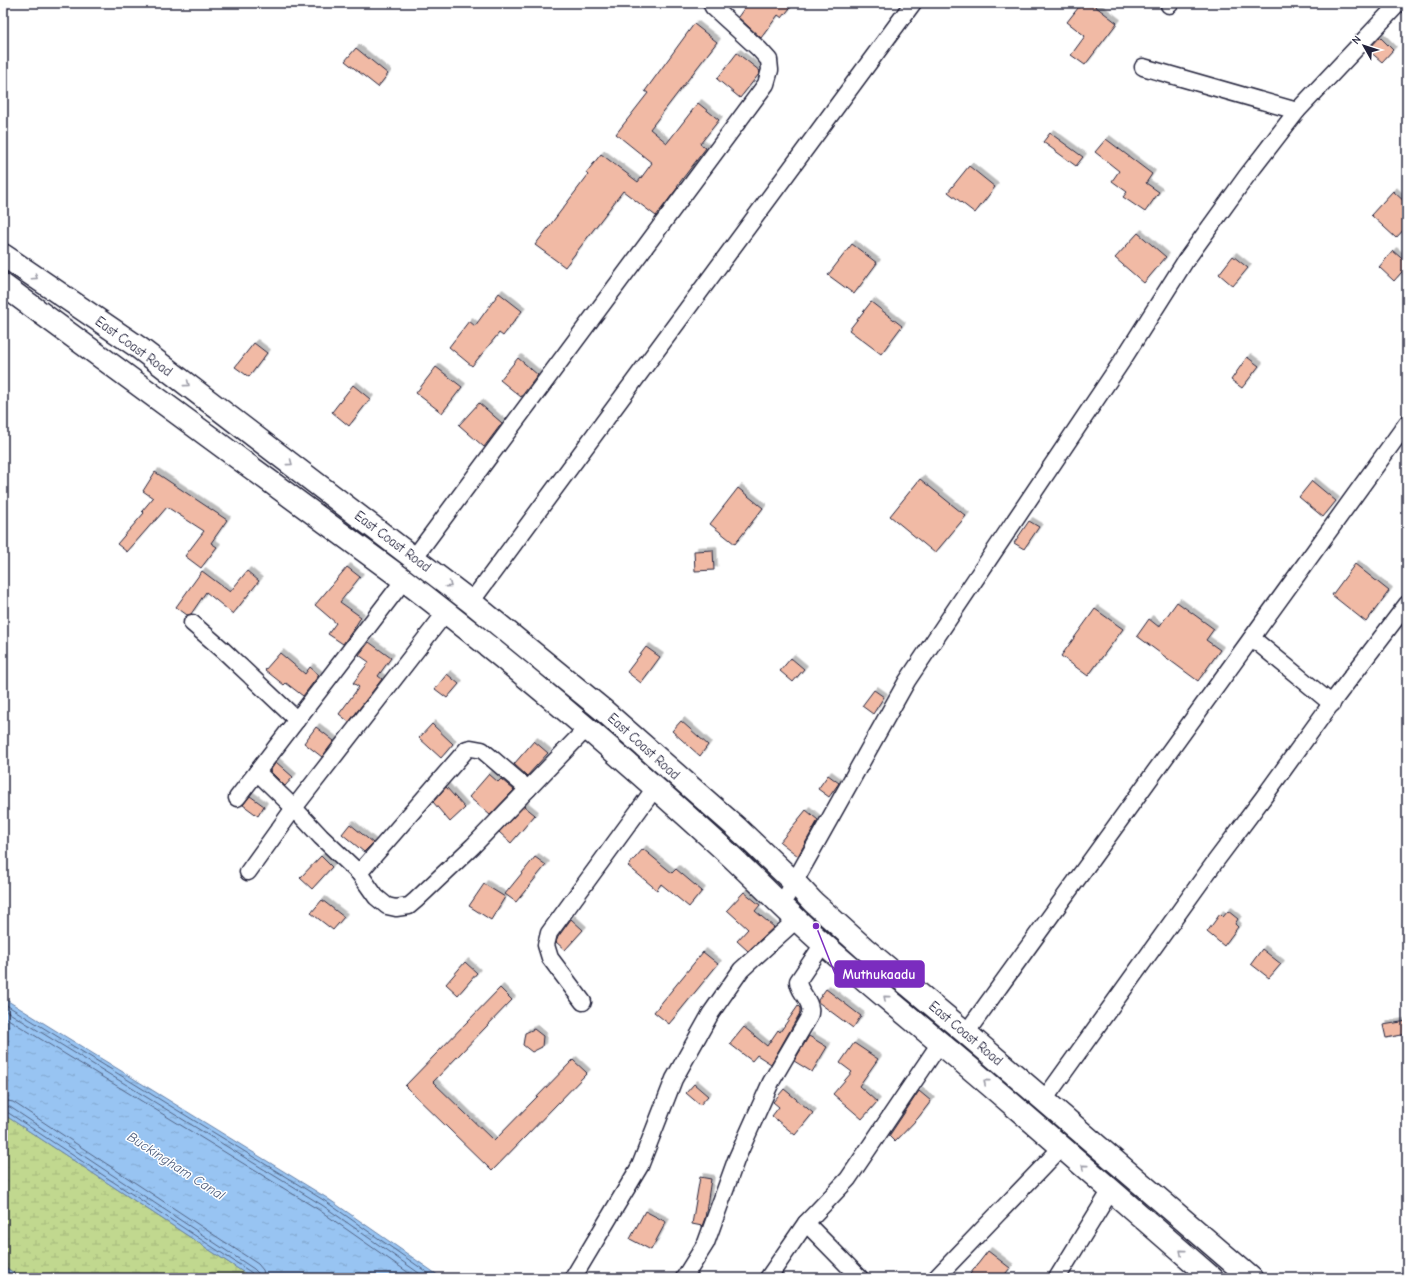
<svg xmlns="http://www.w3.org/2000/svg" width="1410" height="1281" font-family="'Comic Neue',sans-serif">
<defs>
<pattern id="wetland-marsh" width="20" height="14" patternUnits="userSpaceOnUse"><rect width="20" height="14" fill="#c1d88f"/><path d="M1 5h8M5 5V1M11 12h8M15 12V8" fill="none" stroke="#a6b97c"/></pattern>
<pattern id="water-ripples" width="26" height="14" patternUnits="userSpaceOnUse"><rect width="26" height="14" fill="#98c4f2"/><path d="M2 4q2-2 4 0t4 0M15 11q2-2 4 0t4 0" fill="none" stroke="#83a8d0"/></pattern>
<filter id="shadow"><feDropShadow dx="3.5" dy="-3.5" stdDeviation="0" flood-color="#0004"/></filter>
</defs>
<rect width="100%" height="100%" fill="#fff"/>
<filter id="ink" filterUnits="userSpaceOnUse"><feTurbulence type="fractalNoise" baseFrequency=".025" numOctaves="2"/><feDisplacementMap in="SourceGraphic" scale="8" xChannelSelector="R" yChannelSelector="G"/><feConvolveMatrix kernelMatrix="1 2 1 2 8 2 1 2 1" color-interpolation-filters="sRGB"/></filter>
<g filter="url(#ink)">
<path fill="url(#wetland-marsh)" stroke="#727d65" d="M3,1114L252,1278H21L3,1265Z"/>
<g fill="url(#water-ripples)" stroke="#6983a9">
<path d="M3,998L327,1198L442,1278H252L3,1114Z"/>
<path d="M3,1266L21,1278H3Z"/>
</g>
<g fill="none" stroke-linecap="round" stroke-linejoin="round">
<g stroke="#516384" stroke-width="1">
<path d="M3,1003L325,1201L435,1278"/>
<path d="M3,1009L322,1205L426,1278"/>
<path d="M3,1016L319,1210L416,1278"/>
<path d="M3,1100L13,1102L258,1264L263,1270L265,1278"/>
<path d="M3,1106L10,1107L254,1269L258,1273L259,1278"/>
<path d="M3,1111L7,1112L252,1273L254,1278"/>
</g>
</g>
<g fill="#f1baa5" stroke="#22223b" filter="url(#shadow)">
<path d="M748,3H794L782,18L778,15L761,38L738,17Z"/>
<path d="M1082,3H1091L1117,23L1085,65L1071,55L1085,36L1067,22Z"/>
<path d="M694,24L717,42L650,129L667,143L698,103L719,120L700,144L706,148L677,186L678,187L656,216L623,191L565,267L535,245L588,175L586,173L601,154L638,182L652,163L616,134L648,93L645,91Z"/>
<path d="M1380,37L1393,50L1382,62L1368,50Z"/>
<path d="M356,48L388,74L378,87L345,61Z"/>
<path d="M737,53L760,71L759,74L740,98L717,79Z"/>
<path d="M1050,133L1083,157L1076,166L1043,142Z"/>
<path d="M1106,139L1152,174L1146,183L1159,192L1145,212L1123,197L1127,192L1112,181L1119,171L1095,152Z"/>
<path d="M969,166L995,187L975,213L948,192Z"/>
<path d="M1393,191L1407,204V226L1396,238L1371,215Z"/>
<path d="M1138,233L1166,257L1144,283L1115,258Z"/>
<path d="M852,244L877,263L854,294L828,275Z"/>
<path d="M1393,251L1407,263V266L1394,281L1379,267Z"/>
<path d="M1233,256L1248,268L1233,286L1219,274Z"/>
<path d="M499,293L522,311L503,336L499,333L472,366L449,347L469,321L475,326Z"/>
<path d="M871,302L902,326L881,354L849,330Z"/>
<path d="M254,343L267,353L249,377L235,367Z"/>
<path d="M1247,357L1259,366L1242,388L1231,380Z"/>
<path d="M518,358L538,375L521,397L500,380Z"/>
<path d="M436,367L462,387L442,413L416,393Z"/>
<path d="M353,385L370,399L349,426L332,412Z"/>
<path d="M479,403L502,423L484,447L459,425Z"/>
<path d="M155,472L227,520L211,543L217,547L201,568L185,556L204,531L167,507L155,521H154L127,552L117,544L144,513L142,511L153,498L143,491Z"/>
<path d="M920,479L966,516L935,553L890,516Z"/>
<path d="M1312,481L1336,501L1323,517L1299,497Z"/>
<path d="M738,488L763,508L735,544L710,524Z"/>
<path d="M1029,521L1039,527L1024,549L1014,543Z"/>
<path d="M713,550L714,570L695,571L694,551Z"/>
<path d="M1355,564L1389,591L1366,622L1332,595Z"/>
<path d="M347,567L360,577L340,602L361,617L353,630L343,644L328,634L336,623L315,605Z"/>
<path d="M202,571L230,592L247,571L259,581L233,614L206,592L191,614L187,615L176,607Z"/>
<path d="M1177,602L1214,629L1206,640L1220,650L1198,681L1137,636L1149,619L1159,627Z"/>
<path d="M1095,609L1123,629L1088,676L1061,656Z"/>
<path d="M369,642L391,658L378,676L382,679L349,722L339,714L359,687L353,683L369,662L359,655Z"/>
<path d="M646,647L660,657L641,683L627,672Z"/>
<path d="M280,653L305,674L310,667L319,675L303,696L286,683L284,685L265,670Z"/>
<path d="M791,658L804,669L793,682L780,671Z"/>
<path d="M447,674L459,684L447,698L435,689Z"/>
<path d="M874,690L884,697L873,714L862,706Z"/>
<path d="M681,721L708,745L700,756L672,731Z"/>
<path d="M432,724L453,744L441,758L419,738Z"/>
<path d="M316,727L334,741L322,757L304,743Z"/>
<path d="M534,741L548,753L527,776L514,764Z"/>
<path d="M276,762L293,777L285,786L270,771Z"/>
<path d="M489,774L498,782L501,779L514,790L490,815L469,797Z"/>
<path d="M828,775L839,783L829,797L818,789Z"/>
<path d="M446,787L465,808L450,822L433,802Z"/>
<path d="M250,796L264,806L258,816L243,805Z"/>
<path d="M524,806L535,815L511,843L499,832Z"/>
<path d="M806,810L818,820L798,856L780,842Z"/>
<path d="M350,824L373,843L364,852L342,834Z"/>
<path d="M643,849L672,873L676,869L702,891L689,907L661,884L657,890L628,866Z"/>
<path d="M321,856L332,867L312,889L300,878Z"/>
<path d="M535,857L546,865L516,902L505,894Z"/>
<path d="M484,884L505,897L491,920L469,906Z"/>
<path d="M744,892L760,905L755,911L774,927L748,951L737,941L748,929L727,910Z"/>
<path d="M322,900L344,917L333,930L311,913Z"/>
<path d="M1228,911L1238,919L1235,924L1238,927L1224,946L1207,932L1220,914L1223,917Z"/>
<path d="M571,919L583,930L565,950L556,942L558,937Z"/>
<path d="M1262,949L1281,964L1269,978L1251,964Z"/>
<path d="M703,952L718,964L669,1024L654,1012Z"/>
<path d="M465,962L477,973L458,995L446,984Z"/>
<path d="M500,988L512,1000L433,1082L494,1141L573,1060L587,1073L492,1171L405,1086Z"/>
<path d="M826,989L861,1016L853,1028L818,1002V1000Z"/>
<path d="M798,1006L800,1008V1013L771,1064L757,1055L752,1061L730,1044L744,1027L767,1046L778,1030L780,1032Z"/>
<path d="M1407,1021V1034L1386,1038L1383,1025Z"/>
<path d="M534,1029L543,1036L542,1047L532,1052L523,1045L525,1033Z"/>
<path d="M809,1036L827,1047L812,1072L794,1061Z"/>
<path d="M854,1043L878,1059L859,1086L877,1102L862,1119L833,1094L852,1072L840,1063Z"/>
<path d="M694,1084L708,1096L700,1105L686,1093Z"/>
<path d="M784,1089L813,1113L795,1135L772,1116L779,1107L773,1102Z"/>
<path d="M919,1091L931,1101L918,1118L895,1142L889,1136Z"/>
<path d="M700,1177L711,1179L705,1218L702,1226L692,1224Z"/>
<path d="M645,1211L666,1222L651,1250L630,1239Z"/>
<path d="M988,1251L1010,1268L1002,1278H967Z"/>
</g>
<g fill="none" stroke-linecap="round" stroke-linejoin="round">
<defs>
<g id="minor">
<path d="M1169,5L1171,3"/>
<path d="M1143,67L1297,111"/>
<path d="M414,558L766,84L770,70L769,60L759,49L713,7L711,3"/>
<path d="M471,602L913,3"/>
<path d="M192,623L223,650L297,720"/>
<path d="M1252,638L1332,704"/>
<path d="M257,772L294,808L321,837L359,873L376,897L387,906L396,908L409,906L416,900L473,846L587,728"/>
<path d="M237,798L404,580"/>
<path d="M248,872L294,808L446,612"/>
<path d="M359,873L467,749L471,748L482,750L528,789"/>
<path d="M782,904L907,681L1122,361L1186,260L1246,177L1297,111L1399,3"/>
<path d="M583,1002L550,958L546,945L549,933L655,788"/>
<path d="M966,1033L1407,423"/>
<path d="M1044,1100L1215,862L1263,798L1336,697L1407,604"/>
<path d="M806,1223L860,1278"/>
<path d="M573,1278L640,1166L674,1079L711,1013L741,970L796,920"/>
<path d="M684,1278L706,1243L736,1160L771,1082L809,1017C810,1014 811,1011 810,1008C809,998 798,991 798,981L823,944"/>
<path d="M768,1278L806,1223L848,1179L940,1043"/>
<path d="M936,1278L1062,1147"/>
<path d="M1057,1278L1111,1190"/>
</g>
<g id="primary">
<path d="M3,255L138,347L471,602L603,710L737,828L799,887L813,902L864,948L966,1033L1251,1278"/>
<path d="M3,285L404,580C513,663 618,753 720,846C754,877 786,911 821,942C864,980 908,1016 952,1053C1040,1127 1125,1203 1212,1278"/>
</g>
</defs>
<use href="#minor" stroke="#22223b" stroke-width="19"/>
<use href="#primary" stroke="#22223b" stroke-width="25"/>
<use href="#minor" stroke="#fff" stroke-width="16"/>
<use href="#primary" stroke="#fff" stroke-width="22"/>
</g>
<defs><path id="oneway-chevron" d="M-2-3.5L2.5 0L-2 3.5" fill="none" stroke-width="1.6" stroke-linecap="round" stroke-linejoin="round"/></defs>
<g stroke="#9c9ca7">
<use href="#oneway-chevron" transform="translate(35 277) rotate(34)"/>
<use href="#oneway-chevron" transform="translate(187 384) rotate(37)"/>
<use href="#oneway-chevron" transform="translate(290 463) rotate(37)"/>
<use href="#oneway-chevron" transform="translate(449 585) rotate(37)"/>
<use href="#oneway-chevron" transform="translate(886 998) rotate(-140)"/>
<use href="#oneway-chevron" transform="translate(986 1082) rotate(-139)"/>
<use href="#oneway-chevron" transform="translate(1084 1167) rotate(-139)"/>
<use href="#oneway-chevron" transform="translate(1182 1252) rotate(-139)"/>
</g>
</g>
<g text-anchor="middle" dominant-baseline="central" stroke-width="3" stroke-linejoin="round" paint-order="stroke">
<g font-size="13" fill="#22223b" stroke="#fff">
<text transform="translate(134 346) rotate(36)">East Coast Road</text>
<text transform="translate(393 541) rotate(37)">East Coast Road</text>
<text transform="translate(644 746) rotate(42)">East Coast Road</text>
<text transform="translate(966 1033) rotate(40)">East Coast Road</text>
</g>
<g font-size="14" font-style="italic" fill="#4b5b7b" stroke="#fff">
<text transform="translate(176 1166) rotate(33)">Buckingham Canal</text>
</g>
</g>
<path fill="none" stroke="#7b2cbf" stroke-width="1.5" d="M816 926L835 974"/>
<circle fill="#7b2cbf" stroke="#fff" stroke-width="1.5" cx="816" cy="926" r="4"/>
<rect fill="#7b2cbf" stroke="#7b2cbf" stroke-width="1.5" x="835" y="961" width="89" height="26" rx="4"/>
<g font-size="14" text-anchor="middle" font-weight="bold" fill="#fff">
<text x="879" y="979">Muthukaadu</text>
</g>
<rect width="1410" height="1281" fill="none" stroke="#fff" stroke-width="16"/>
<rect x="8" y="8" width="1394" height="1265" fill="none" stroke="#22223b" stroke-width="1.5" filter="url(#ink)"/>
<g transform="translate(1364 46) rotate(309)" stroke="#ffffff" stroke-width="3" paint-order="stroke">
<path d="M0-3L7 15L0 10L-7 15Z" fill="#22223b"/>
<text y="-6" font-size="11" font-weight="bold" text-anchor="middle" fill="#22223b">N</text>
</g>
</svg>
